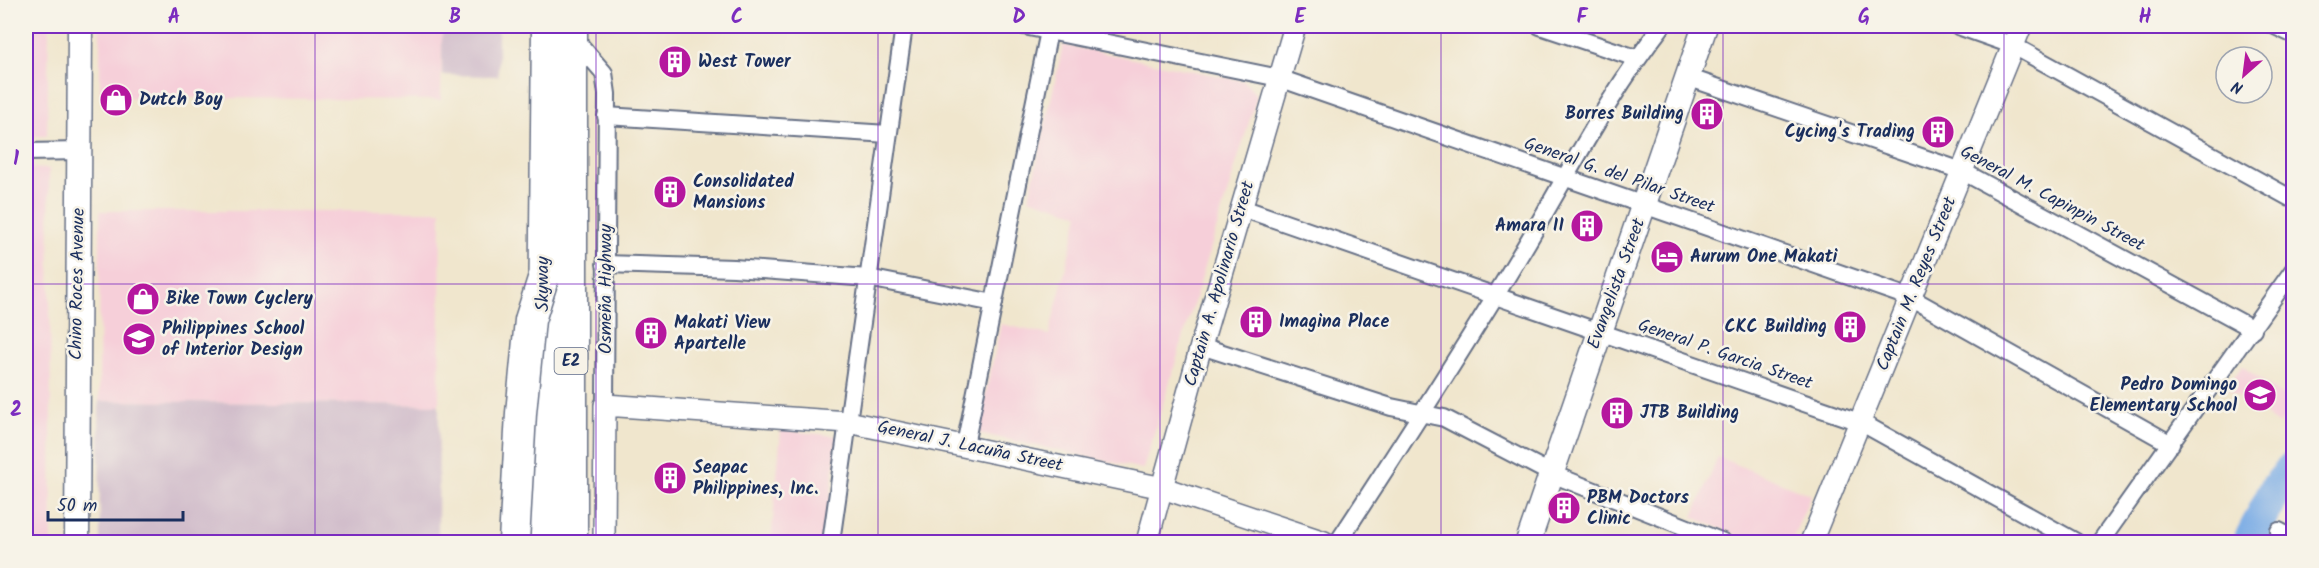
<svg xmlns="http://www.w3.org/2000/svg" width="2319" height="568" font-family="Kalam,sans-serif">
<rect width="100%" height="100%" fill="#f7f3e8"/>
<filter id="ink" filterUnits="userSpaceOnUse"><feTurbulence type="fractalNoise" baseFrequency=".0167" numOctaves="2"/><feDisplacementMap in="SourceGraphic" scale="12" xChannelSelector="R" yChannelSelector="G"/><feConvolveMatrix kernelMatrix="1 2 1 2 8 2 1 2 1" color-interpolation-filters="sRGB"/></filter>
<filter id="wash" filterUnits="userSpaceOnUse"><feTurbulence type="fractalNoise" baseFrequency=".008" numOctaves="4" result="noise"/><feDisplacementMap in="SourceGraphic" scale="24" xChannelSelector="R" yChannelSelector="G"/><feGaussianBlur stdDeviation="1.35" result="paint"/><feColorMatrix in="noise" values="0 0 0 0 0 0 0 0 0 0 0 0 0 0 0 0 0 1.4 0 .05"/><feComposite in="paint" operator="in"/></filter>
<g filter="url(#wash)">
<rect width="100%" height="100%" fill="#f0e6cd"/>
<g fill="#f6cfd9">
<path d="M26,26H49L47,136H26Z"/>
<path d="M100,26L442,28L441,100L100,97Z"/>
<path d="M1063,45L1244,81L1257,96L1143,469L977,433L1001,324L1049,335L1079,214L1029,198Z"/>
<path d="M26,168L49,169L52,542H26Z"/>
<path d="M100,211H441L439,405L99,401Z"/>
<path d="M2242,366L2293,403L2279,425L2226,387Z"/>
<path d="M781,430L837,436L826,542H771Z"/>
<path d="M1718,457L1811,495L1791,542H1752L1693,517Z"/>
</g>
<g fill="#d1bdcb">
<path d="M272,26H498V76L442,75V28Z"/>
<path d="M99,401L439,405L438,542H100Z"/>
</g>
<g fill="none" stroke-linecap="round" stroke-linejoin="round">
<path stroke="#79abe5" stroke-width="33" d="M2249,542L2276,488L2294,467"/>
</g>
</g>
<g filter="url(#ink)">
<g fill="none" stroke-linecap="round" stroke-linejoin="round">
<defs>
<g id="minor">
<path d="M1024,26L1279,78L1911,298L2171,444"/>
<path d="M1540,26L1636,58"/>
<path d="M1958,26L2012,45L2294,200"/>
<path d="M2275,26L2294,35"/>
<path d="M580,45L604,73L607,94L605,405"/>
<path d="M1687,77L1962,171L2253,329"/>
<path d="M606,116L888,134"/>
<path d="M26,152L81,151"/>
<path d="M1242,208L1862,423L2076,542"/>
<path d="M605,264L734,268L868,278L994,303"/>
<path d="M1201,346L1391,407L1444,418L1552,474L1723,542"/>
<path d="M965,445L1049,31"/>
<path d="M2279,531L2294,539"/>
<path d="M831,542L904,26"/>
<path d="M1338,542C1401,446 1464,349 1523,250C1568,175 1608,95 1662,26"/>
<path d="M2100,542L2294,269"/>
</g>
<g id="tertiary">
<path d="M604,542L605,405L848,422L1163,488L1324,542"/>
<path d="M1147,542L1201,346L1295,26"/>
<path d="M1811,542L2021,26"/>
</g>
<g id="secondary">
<path d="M77,542L80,26"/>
<path d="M1528,542L1705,26"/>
</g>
<g id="motorway">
<path d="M542,542L547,26"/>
<path d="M572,542V26"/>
</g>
</defs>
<use href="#minor" stroke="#666f85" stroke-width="20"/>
<use href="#tertiary" stroke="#666f85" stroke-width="24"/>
<use href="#secondary" stroke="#666f85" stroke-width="27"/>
<use href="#motorway" stroke="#666f85" stroke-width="33"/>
<use href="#minor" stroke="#fff" stroke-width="16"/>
<use href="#tertiary" stroke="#fff" stroke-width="21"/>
<use href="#secondary" stroke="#fff" stroke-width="24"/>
<use href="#motorway" stroke="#fff" stroke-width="30"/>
<defs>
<path id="motorway-bridge" d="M514,542L521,413L530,320L543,279"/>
</defs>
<use href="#motorway-bridge" stroke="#666f85" stroke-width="33" stroke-linecap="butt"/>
<use href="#motorway-bridge" stroke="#fff" stroke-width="30"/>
</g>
</g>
<path fill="none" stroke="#7b2cbf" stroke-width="1.5" stroke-opacity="0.55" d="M315,26V542M596,26V542M878,26V542M1160,26V542M1441,26V542M1723,26V542M2004,26V542M26,284H2294"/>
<defs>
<symbol id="building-disc" viewBox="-11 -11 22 22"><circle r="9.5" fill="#b5179e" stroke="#f7f3e8"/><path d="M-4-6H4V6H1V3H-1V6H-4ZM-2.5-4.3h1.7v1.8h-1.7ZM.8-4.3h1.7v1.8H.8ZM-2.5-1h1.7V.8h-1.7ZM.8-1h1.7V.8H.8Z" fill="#fff"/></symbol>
<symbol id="shop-disc" viewBox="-11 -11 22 22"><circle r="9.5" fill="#b5179e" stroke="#f7f3e8"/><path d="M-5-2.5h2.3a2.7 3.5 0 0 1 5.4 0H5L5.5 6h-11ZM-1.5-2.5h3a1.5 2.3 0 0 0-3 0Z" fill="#fff"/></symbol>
<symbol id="hotel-disc" viewBox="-11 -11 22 22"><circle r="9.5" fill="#b5179e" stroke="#f7f3e8"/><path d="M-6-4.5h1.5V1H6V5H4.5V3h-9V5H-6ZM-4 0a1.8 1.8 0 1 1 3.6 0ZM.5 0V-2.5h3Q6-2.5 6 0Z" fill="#fff"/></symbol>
<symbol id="school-disc" viewBox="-11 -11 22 22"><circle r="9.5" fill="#b5179e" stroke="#f7f3e8"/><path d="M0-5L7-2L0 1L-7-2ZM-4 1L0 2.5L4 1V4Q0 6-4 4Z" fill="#fff"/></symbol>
</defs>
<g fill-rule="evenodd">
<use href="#building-disc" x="656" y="43" width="38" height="38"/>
<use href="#shop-disc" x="97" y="81" width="38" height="38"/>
<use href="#building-disc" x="1688" y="95" width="38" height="38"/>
<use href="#building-disc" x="1919" y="113" width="38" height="38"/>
<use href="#building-disc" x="651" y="173" width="38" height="38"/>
<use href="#building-disc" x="1568" y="207" width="38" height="38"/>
<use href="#hotel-disc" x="1648" y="238" width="38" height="38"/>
<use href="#shop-disc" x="124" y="280" width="38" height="38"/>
<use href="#building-disc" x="1237" y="303" width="38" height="38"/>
<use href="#building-disc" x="1831" y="308" width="38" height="38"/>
<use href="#building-disc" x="632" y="314" width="38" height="38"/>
<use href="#school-disc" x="120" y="320" width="38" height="38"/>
<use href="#school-disc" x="2241" y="376" width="38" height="38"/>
<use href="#building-disc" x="1598" y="394" width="38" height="38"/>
<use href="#building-disc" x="651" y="459" width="38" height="38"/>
<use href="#building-disc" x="1545" y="489" width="38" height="38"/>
</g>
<g text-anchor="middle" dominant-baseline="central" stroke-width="5" stroke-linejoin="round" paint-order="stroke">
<rect fill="#f7f3e8" stroke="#5d6a87" stroke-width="1.5" x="554.5" y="348" width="33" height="26" rx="4.5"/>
<g font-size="16" font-weight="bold" fill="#1b2f5e">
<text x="571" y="361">E2</text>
</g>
<g font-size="18" font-weight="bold" fill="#1b2f5e" stroke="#f7f3e8" text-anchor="start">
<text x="698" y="62">West Tower</text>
<text x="139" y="100">Dutch Boy</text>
<text x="1684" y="114" text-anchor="end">Borres Building</text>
<text x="1915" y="132" text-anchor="end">Cycing's Trading</text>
<text x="693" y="182">Consolidated<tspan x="693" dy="21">Mansions</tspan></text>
<text x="1564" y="226" text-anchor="end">Amara II</text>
<text x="1690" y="257">Aurum One Makati</text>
<text x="166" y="299">Bike Town Cyclery</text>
<text x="1279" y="322">Imagina Place</text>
<text x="674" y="323">Makati View<tspan x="674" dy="21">Apartelle</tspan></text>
<text x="1827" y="327" text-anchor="end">CKC Building</text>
<text x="162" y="329">Philippines School<tspan x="162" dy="21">of Interior Design</tspan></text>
<text x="2237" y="385" text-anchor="end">Pedro Domingo<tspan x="2237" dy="21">Elementary School</tspan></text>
<text x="1640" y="413">JTB Building</text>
<text x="693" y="468">Seapac<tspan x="693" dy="21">Philippines, Inc.</tspan></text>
<text x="1587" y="498">PBM Doctors<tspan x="1587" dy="21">Clinic</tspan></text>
</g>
<g font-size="18" fill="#1b2f5e" stroke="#f7f3e8">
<text transform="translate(1619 176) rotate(19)">General G. del Pilar Street</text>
<text transform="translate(2052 199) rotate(28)">General M. Capinpin Street</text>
<text transform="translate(78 284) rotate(-89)">Chino Roces Avenue</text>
<text transform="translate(543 284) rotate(-90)">Skyway</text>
<text transform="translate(1220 284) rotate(-74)">Captain A. Apolinario Street</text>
<text transform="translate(1617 284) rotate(-70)">Evangelista Street</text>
<text transform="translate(1917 284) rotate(-68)">Captain M. Reyes Street</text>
<text transform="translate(606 289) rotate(-90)">Osmeña Highway</text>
<text transform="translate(1725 355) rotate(19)">General P. Garcia Street</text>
<text transform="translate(970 447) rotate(12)">General J. Lacuña Street</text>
</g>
</g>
<rect width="2319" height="568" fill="none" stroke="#f7f3e8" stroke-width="66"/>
<g transform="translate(2244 75) rotate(208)"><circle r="28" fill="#f7f3e8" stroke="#9fa5b1" stroke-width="1.5"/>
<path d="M0-4.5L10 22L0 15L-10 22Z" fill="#b5179e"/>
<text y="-9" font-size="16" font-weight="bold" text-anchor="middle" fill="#1b2f5e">N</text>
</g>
<path d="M48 511v9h135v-9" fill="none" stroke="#1b2f5e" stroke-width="3"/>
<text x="57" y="511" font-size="18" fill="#1b2f5e" stroke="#f7f3e8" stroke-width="4.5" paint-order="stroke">50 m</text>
<rect x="33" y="33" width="2253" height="502" fill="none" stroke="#7b2cbf" stroke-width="2"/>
<g font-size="20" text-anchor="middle" font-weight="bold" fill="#7b2cbf">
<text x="174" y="23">A</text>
<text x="455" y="23">B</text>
<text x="737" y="23">C</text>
<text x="1019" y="23">D</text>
<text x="1300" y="23">E</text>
<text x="1582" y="23">F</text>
<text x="1864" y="23">G</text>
<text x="2145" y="23">H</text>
<text x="16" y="165">1</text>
<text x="16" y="416">2</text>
</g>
</svg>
